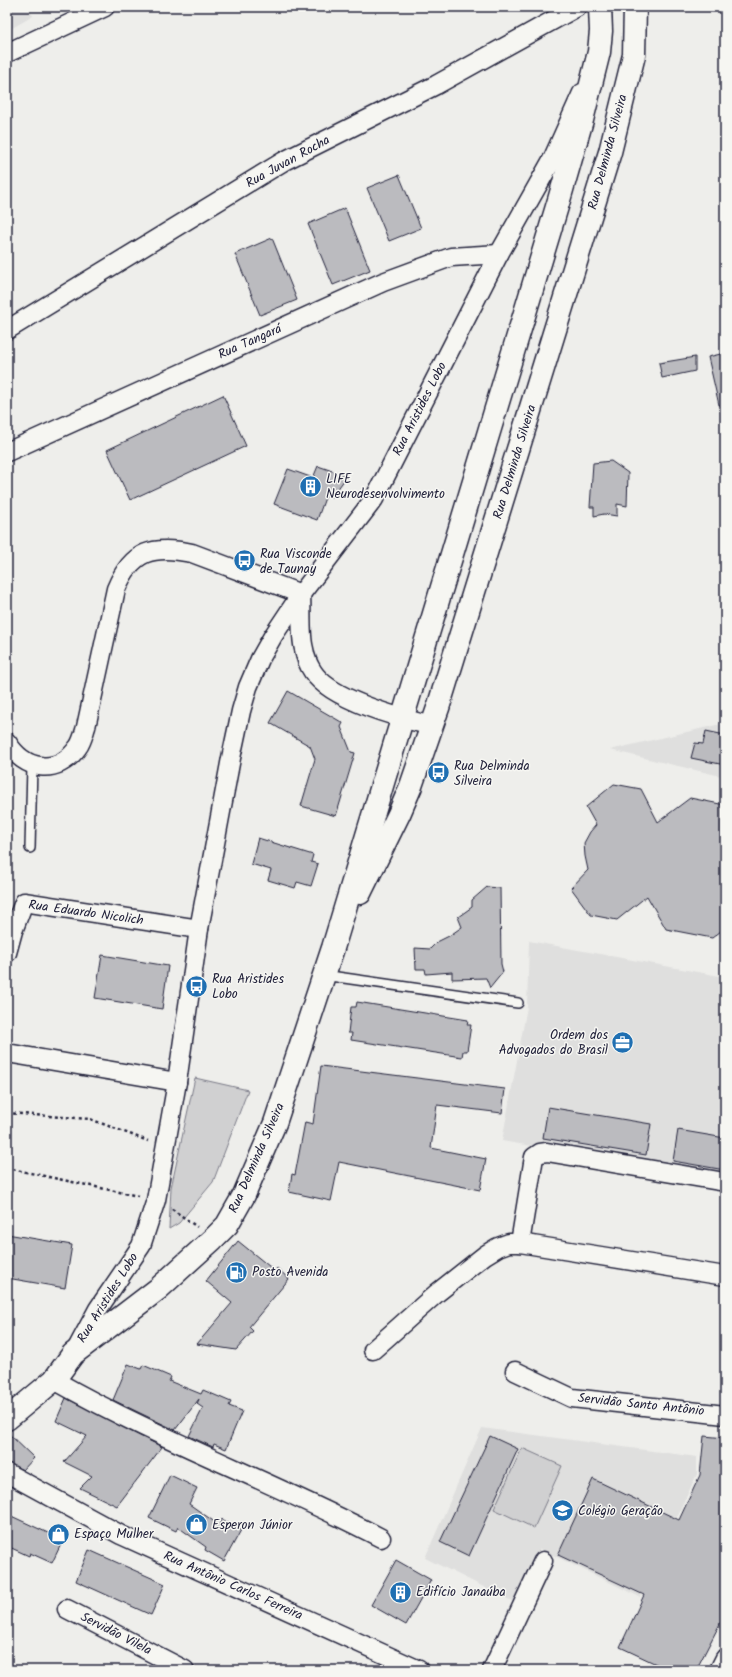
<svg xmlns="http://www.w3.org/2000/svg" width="732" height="1677" font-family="Kalam,sans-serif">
<rect width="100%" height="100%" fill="#eeeeeb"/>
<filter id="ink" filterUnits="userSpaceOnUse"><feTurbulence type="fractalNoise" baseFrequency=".025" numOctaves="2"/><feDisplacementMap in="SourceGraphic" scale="8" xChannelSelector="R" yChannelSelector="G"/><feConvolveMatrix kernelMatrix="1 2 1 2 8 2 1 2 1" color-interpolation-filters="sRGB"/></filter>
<g filter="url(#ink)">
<g fill="#dfdfde">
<path d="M7,7H29L33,16L7,31Z"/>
<path d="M725,723V777L610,750Z"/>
<path d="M529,941L725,977V1178L502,1141L527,1007Z"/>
<path d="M482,1428L697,1457V1474L640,1597L540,1549L514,1602L425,1558Z"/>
</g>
<g fill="#d0d0d1" stroke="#797986">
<path d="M195,1078L248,1090L213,1182L179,1223L169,1229L171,1188Z"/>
<path d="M522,1448L562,1466L534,1528L494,1509Z"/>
</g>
<g fill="#bbbbbf" stroke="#22223b">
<path d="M399,175L421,228L389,241L367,188Z"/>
<path d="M345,208L370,270L333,285L308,224Z"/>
<path d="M272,238L297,300L260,315L235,254Z"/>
<path d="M725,353V405H719L708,357Z"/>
<path d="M695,357V371L662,378L659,363Z"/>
<path d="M223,395L246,446L130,500L107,450Z"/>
<path d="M611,461L628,473L627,506L617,504V516L604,514L594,516V507H590L593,463Z"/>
<path d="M318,466L347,476L332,497L326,495L317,520L274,504L288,469L313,478Z"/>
<path d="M288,691L343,723L341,727L351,752L355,753L336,816L301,806L315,759L310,746L270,723Z"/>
<path d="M706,731L725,735V765L691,758L695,743L703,744Z"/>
<path d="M614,784L641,789L658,822L690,798L725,805V928L712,938L666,929L647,896L617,920L591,915L571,888L588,870L585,856L584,843L590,832L596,825L586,807Z"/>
<path d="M258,838L313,855L311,862L318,864L311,886L297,882L295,888L268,880L271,870L251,864Z"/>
<path d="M487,887L500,888L501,964L503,972L490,988L486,978L452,979V972L426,974L425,969H416L415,948L430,949L437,942L449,936L462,927L458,917L472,907V900Z"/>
<path d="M102,955L168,966L162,1009L95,998Z"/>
<path d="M357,1002L468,1020L467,1025H471L467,1051H463L462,1057L351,1040L352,1033H348L351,1007H356Z"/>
<path d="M321,1066L505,1089L502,1113L437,1105L431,1148L486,1159L480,1190L339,1162L331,1201L289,1192L292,1174L295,1175L305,1122L313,1124Z"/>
<path d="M548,1107L651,1124L646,1155L543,1138Z"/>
<path d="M678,1130L725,1138V1170L673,1161Z"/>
<path d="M7,1234L72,1245L65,1288L7,1278Z"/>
<path d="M238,1241L275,1271L277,1268L289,1279L249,1327L253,1331L236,1350L197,1344L232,1303L206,1281Z"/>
<path d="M128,1364L141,1369L143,1365L171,1377L169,1381L201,1394L203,1390L231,1402L229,1406L242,1411L226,1449L214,1444L213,1447L189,1436L203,1408L197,1404L199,1399L175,1430L113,1400Z"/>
<path d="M66,1398L162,1447L117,1506L80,1488L92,1476L64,1462L87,1436L56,1421Z"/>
<path d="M7,1432L34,1458L23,1470L7,1463Z"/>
<path d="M490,1436L518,1449L469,1556L440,1542Z"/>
<path d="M704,1436L725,1438V1614L696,1670H669L620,1647L644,1595L558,1555L593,1479L679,1520L700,1475Z"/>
<path d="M170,1475L197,1488L189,1504L219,1525L222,1519L241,1530L224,1561L205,1550L206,1547L178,1527L176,1531L149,1518Z"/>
<path d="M7,1514L63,1540L52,1563L30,1553L29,1556L7,1546Z"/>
<path d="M89,1550L165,1584L151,1615L76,1581Z"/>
<path d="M396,1560L431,1580L406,1625L371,1605Z"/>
</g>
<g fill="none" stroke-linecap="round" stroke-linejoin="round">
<defs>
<g id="lane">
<path d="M30,848L32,766"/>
<path d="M323,975L518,1003"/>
</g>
<g id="street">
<path d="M7,53L105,7"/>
<path d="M7,330L284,161L436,85L577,7"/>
<path d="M7,452L383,282L451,257L499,254"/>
<path d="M7,742C24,770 57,777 78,747C82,742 84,733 86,727L116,589C132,550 153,545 192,553L301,594C302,608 300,636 304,649C305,656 309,666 313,672C331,700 400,718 432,726"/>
<path d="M7,953L13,931L24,902L199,929"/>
<path d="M7,1053L177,1082"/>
<path d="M520,1243L534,1157L540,1153L547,1152L725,1182"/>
<path d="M373,1350L437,1293L485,1255L498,1247L509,1243H520L725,1276"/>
<path d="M75,1352L98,1309L141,1246L156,1200L177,1082L199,929L231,758L241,711L248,687L260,659L273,636L301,594L374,499L499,254L552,160L582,93"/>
<path d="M515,1371L572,1398L725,1415"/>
<path d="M54,1380C159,1440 274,1482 381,1538"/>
<path d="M7,1473L121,1535L419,1670"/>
<path d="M67,1609L185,1670"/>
<path d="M492,1670L543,1561"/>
<path d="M719,1670L725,1658"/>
</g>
<g id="secondary">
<path d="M360,893L399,814L411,786L438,708L610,152L634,55L635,7"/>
<path d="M7,1419L54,1380L73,1354L158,1289L213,1239L227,1225L244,1195L275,1123L333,948L559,200L582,120L599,52L601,31L600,7"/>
</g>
</defs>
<use href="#lane" stroke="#22223b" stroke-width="12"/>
<use href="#street" stroke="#22223b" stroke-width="21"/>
<use href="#secondary" stroke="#22223b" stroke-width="25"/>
<g stroke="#22223b" stroke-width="2.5" stroke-dasharray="3 3" stroke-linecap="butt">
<path d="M7,1113L90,1119L148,1141"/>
<path d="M7,1168L138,1196"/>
<path d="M172,1209L197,1227"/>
</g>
<use href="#lane" stroke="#f6f6f2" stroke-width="9"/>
<use href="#street" stroke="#f6f6f2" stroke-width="18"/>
<use href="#secondary" stroke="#f6f6f2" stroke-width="22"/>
</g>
</g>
<defs>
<symbol id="building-disc" viewBox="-11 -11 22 22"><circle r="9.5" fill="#1f6fb2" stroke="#f6f6f2"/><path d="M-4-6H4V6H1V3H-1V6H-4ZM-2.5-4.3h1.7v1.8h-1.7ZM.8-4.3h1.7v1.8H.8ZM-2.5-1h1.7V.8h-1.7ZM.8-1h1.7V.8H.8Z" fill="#fff"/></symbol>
<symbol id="bus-disc" viewBox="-11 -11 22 22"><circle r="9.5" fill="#1f6fb2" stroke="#f6f6f2"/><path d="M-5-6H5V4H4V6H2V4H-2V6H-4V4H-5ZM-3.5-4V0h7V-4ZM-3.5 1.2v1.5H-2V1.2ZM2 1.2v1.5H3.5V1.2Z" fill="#fff"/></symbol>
<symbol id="office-disc" viewBox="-11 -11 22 22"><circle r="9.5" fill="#1f6fb2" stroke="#f6f6f2"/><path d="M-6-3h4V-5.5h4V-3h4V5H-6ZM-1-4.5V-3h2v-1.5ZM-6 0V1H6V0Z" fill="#fff"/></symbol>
<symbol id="fuel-disc" viewBox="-11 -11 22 22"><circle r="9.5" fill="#1f6fb2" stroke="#f6f6f2"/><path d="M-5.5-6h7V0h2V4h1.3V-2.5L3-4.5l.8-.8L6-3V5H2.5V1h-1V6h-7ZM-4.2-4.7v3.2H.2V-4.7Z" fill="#fff"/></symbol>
<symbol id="school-disc" viewBox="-11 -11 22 22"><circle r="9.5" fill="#1f6fb2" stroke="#f6f6f2"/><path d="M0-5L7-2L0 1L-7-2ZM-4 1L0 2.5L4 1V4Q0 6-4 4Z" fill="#fff"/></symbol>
<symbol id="shop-disc" viewBox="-11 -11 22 22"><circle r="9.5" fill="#1f6fb2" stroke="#f6f6f2"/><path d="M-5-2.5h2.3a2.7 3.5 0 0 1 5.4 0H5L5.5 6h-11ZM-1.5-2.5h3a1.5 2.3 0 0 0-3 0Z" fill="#fff"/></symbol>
</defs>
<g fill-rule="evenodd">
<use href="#building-disc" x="298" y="474" width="25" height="25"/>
<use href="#bus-disc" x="232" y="548" width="25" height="25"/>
<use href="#bus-disc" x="426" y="760" width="25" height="25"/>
<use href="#bus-disc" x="184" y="974" width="25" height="25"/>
<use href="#office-disc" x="610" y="1030" width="25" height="25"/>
<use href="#fuel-disc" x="224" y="1260" width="25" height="25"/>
<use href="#school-disc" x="550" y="1498" width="25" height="25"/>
<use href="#shop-disc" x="184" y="1512" width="25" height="25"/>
<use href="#shop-disc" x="46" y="1522" width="25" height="25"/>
<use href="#building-disc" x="388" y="1580" width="25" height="25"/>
</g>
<g text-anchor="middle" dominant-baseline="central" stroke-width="3" stroke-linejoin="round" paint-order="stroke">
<g font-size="13" fill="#22223b" stroke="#f6f6f2">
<text transform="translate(608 152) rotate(-75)">Rua Delminda Silveira</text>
<text transform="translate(288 162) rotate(-29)">Rua Juvan Rocha</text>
<text transform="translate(250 342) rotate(-24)">Rua Tangará</text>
<text transform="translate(420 409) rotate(-63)">Rua Aristides Lobo</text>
<text transform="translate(515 462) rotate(-73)">Rua Delminda Silveira</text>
<text transform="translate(86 913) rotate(8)">Rua Eduardo Nicolich</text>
<text transform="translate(257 1158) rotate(-66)">Rua Delminda Silveira</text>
<text transform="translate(108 1298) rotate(-58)">Rua Aristides Lobo</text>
<text transform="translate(641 1405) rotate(6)">Servidão Santo Antônio</text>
<text transform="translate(233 1586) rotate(24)">Rua Antônio Carlos Ferreira</text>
<text transform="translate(116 1634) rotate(27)">Servidão Vilela</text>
</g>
<g font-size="13" fill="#22223b" stroke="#f6f6f2" text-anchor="start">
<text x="326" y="479">LIFE<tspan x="326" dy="15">Neurodesenvolvimento</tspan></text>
<text x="260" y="554">Rua Visconde<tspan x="260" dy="15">de Taunay</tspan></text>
<text x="454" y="766">Rua Delminda<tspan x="454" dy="15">Silveira</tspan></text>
<text x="212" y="979">Rua Aristides<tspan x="212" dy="15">Lobo</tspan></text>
<text x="608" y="1035" text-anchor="end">Ordem dos<tspan x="608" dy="15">Advogados do Brasil</tspan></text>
<text x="252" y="1272">Posto Avenida</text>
<text x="578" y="1511">Colégio Geração</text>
<text x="212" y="1525">Esperon Júnior</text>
<text x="74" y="1534">Espaço Mulher</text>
<text x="416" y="1592">Edifício Janaúba</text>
</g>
</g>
<rect width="732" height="1677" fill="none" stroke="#f6f6f2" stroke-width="24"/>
<rect x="12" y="12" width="708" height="1653" fill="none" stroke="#22223b" stroke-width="1.5" filter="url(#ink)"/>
</svg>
